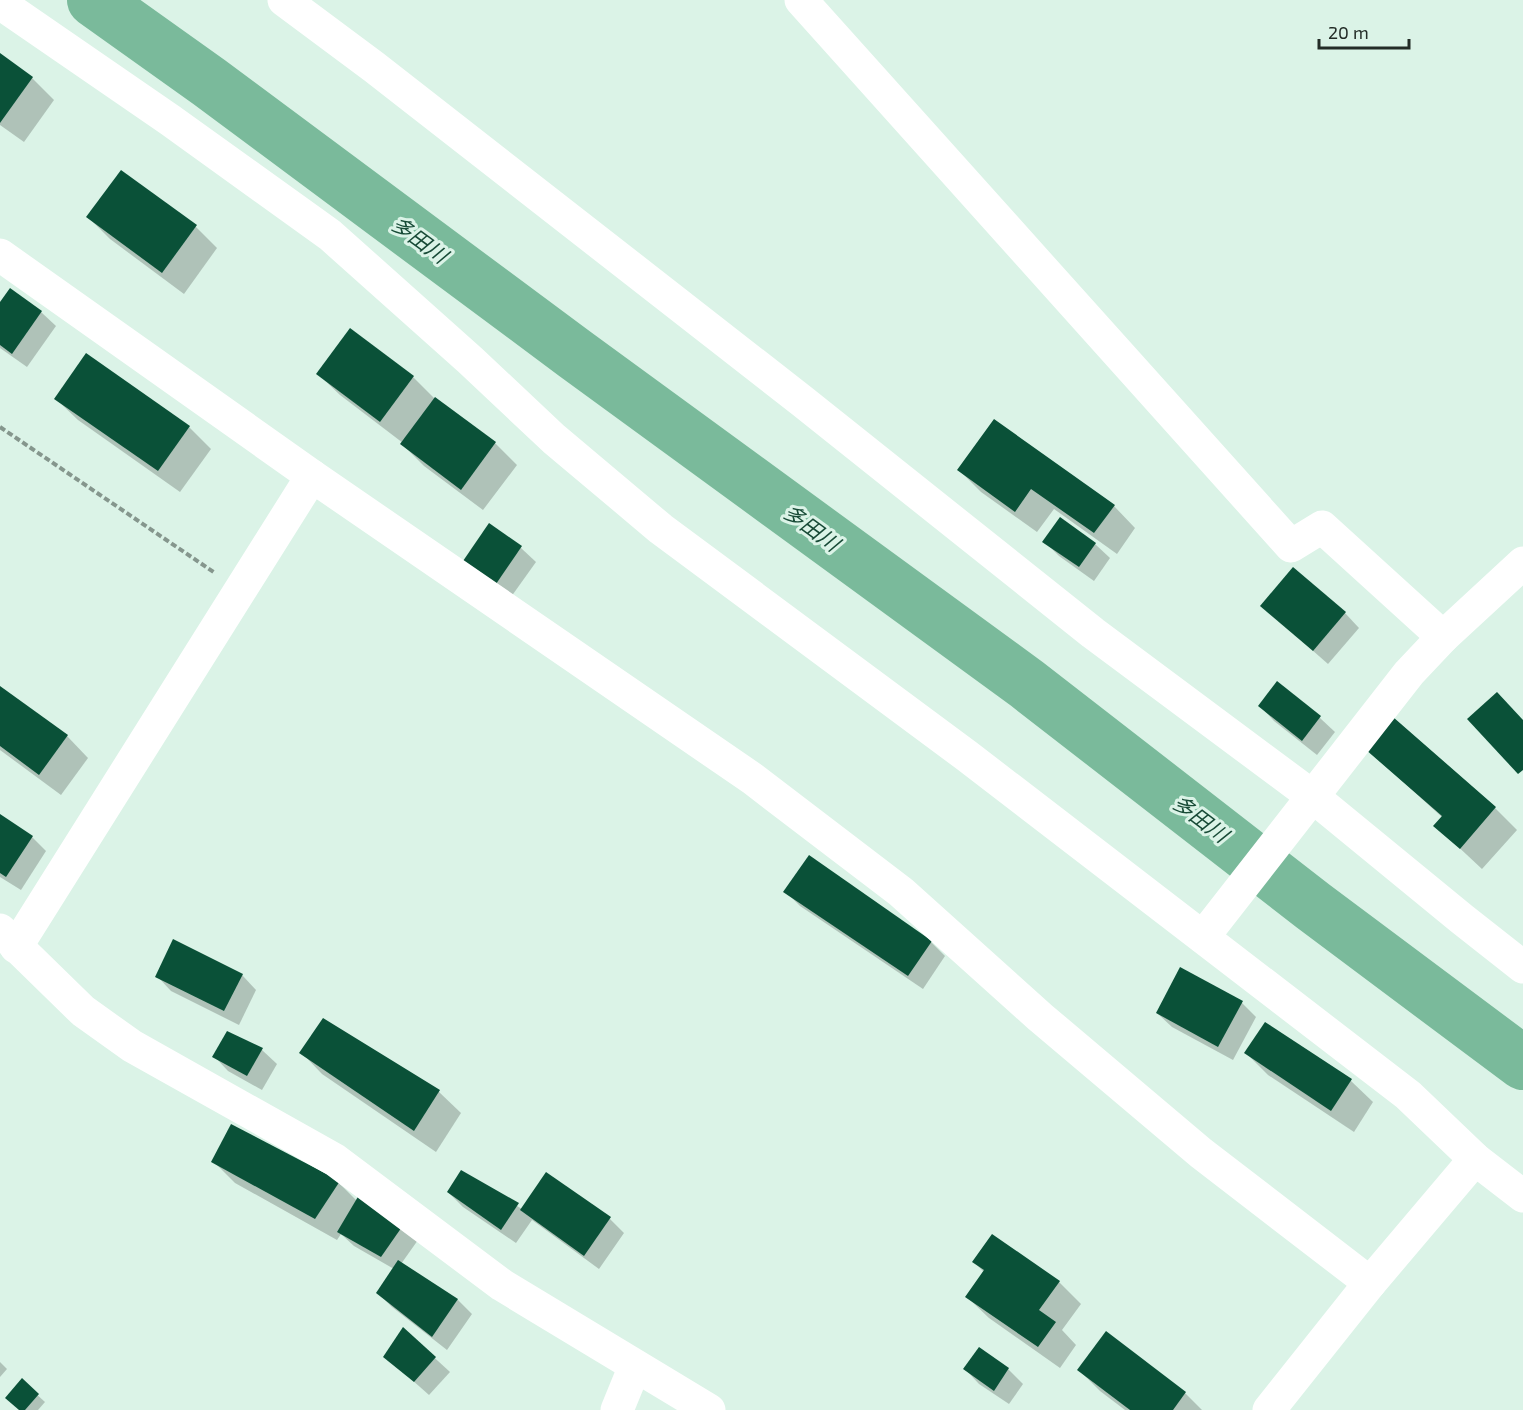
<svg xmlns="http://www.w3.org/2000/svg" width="1523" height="1410" font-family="'Exo 2','Noto Sans JP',sans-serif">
<rect width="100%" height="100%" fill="#dbf3e7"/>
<g fill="#0003">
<path d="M0,55L32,78L54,100L24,142L0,125Z"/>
<path d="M88,217L196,227L217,248L184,294L110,239Z"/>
<path d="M10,290L41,312L56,326L27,367L0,348V305Z"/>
<path d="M350,330L413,377L436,400L495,443L517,465L483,510L424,466L402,444L403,443L340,395L318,374Z"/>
<path d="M56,399L189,427L211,449L180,492L78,420Z"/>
<path d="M959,470L1114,506L1135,528L1117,554L1054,509L1037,532L981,492Z"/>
<path d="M489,525L521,548L536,562L511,597L479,575Z"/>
<path d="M1044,541L1095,544L1110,558L1094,581L1059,556Z"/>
<path d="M1262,606L1345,613L1359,628L1328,664Z"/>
<path d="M1278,684L1320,718L1335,732L1317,755L1274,721L1260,706Z"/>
<path d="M0,688L67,736L88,758L61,795L0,750Z"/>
<path d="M1393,719L1495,808L1517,830L1482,869L1436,826L1443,818L1367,749Z"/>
<path d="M0,815L32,837L46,851L21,890L0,877Z"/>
<path d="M785,891L931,942L945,956L923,989L800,906Z"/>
<path d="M242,975L256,990L239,1025L171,991L157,976Z"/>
<path d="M1242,1003L1256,1017L1233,1060L1172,1027L1157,1013Z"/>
<path d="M324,1020L439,1092L461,1113L436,1152L322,1074L301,1052Z"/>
<path d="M1266,1024L1351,1081L1373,1102L1354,1132L1268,1075L1246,1053Z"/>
<path d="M227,1033L262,1050L277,1064L262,1090L228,1071L214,1056Z"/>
<path d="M213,1161L339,1183L357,1201L418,1240L401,1264L458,1300L472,1314L447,1350L392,1307L378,1293L394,1269L354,1246L341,1234L337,1240L235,1183Z"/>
<path d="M461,1172L522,1209L547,1174L610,1219L624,1233L599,1269L532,1220L516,1243L463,1207L448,1192Z"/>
<path d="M974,1262L1059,1282L1081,1304L1062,1330L1076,1345L1060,1368L989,1318L967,1297L984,1272Z"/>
<path d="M403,1329L450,1372L429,1395L385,1356Z"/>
<path d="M1106,1333L1185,1393L1202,1410H1125L1100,1391L1079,1370Z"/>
<path d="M979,1349L1008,1369L1023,1384L1009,1404L979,1384L965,1369Z"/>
<path d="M0,1362L7,1369L0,1377Z"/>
<path d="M22,1381L45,1402L38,1410H20Z"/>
</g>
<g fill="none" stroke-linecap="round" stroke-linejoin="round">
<path stroke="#7aba9b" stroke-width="54" d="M94,0L209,82L575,354L1027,684L1313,906L1523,1063"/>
</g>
<g fill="#0a5138">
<path d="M0,53L33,77L0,123Z"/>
<path d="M121,170L197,225L162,273L86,217Z"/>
<path d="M10,288L42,311L12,354L0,345V302Z"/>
<path d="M350,328L414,376L380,422L316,374Z"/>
<path d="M86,353L190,426L158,471L54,399Z"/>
<path d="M435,397L496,442L461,490L400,444Z"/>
<path d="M994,419L1115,505L1094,533L1031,489L1015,512L957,470Z"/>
<path d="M1060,517L1096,543L1079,567L1042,542Z"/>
<path d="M489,523L522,546L496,584L463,561Z"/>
<path d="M1293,567L1346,612L1313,651L1260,606Z"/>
<path d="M1277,681L1321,716L1302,741L1258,706Z"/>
<path d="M0,686L68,735L39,775L0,746Z"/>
<path d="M1497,692L1523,720V770L1518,774L1467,719Z"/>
<path d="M1393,717L1496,807L1460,849L1433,826L1442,816L1365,749Z"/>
<path d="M0,814L33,836L6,877L0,873Z"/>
<path d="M809,855L932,941L908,976L783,892Z"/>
<path d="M173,939L243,974L224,1011L155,977Z"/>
<path d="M1180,967L1243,1001L1218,1047L1156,1013Z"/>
<path d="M323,1018L440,1090L414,1131L299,1053Z"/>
<path d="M1265,1022L1352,1079L1331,1111L1244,1053Z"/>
<path d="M227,1031L263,1048L247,1076L212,1057Z"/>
<path d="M231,1124L340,1181L315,1219L211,1162Z"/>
<path d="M461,1170L519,1203L501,1230L447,1192Z"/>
<path d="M546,1172L611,1217L584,1256L520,1210Z"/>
<path d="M359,1195L404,1224L381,1257L337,1232Z"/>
<path d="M992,1234L1060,1281L1039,1310L1056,1322L1038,1347L965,1297L984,1270L972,1262Z"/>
<path d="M398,1260L458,1299L432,1337L376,1293Z"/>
<path d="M403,1327L436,1357L414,1382L383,1357Z"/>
<path d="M1106,1331L1186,1392L1173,1410H1130L1077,1370Z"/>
<path d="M979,1347L1009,1368L994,1391L963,1369Z"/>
<path d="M22,1378L39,1394L25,1410H19L5,1398Z"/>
</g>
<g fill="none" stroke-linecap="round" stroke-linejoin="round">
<path stroke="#85968d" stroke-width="4" stroke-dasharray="6 3" stroke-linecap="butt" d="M0,427L215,573"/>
<g stroke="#fff" stroke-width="33">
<path d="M284,0L374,67L802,401L1093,633L1312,796L1462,919L1523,967"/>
<path d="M801,0L1291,546L1322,527L1443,637"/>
<path d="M0,3L170,120L330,235L470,360L554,439L661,529L967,756L1408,1095L1475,1159L1523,1196"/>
<path d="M0,255L312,476L753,779L901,892L1040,1017L1201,1153L1370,1283"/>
<path d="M0,930L83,1011L132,1046L335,1160L502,1285L709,1410"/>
<path d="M1203,937L1409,673L1443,637L1523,563"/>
<path d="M16,947L312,476"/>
<path d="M617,1410L635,1366"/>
<path d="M1269,1410L1370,1283L1475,1159"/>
</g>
</g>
<g text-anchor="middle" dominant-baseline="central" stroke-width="6" stroke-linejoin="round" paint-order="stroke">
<g font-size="21" font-style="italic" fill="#184b37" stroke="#dbf3e7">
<text transform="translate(420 239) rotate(36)">多田川</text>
<text transform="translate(812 527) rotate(36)">多田川</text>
<text transform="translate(1201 818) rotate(37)">多田川</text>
</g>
</g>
<path d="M1319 39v9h90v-9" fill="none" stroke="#232c27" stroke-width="3"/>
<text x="1328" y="39" font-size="18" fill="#232c27" stroke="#dbf3e7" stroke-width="4.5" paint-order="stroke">20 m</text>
</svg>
